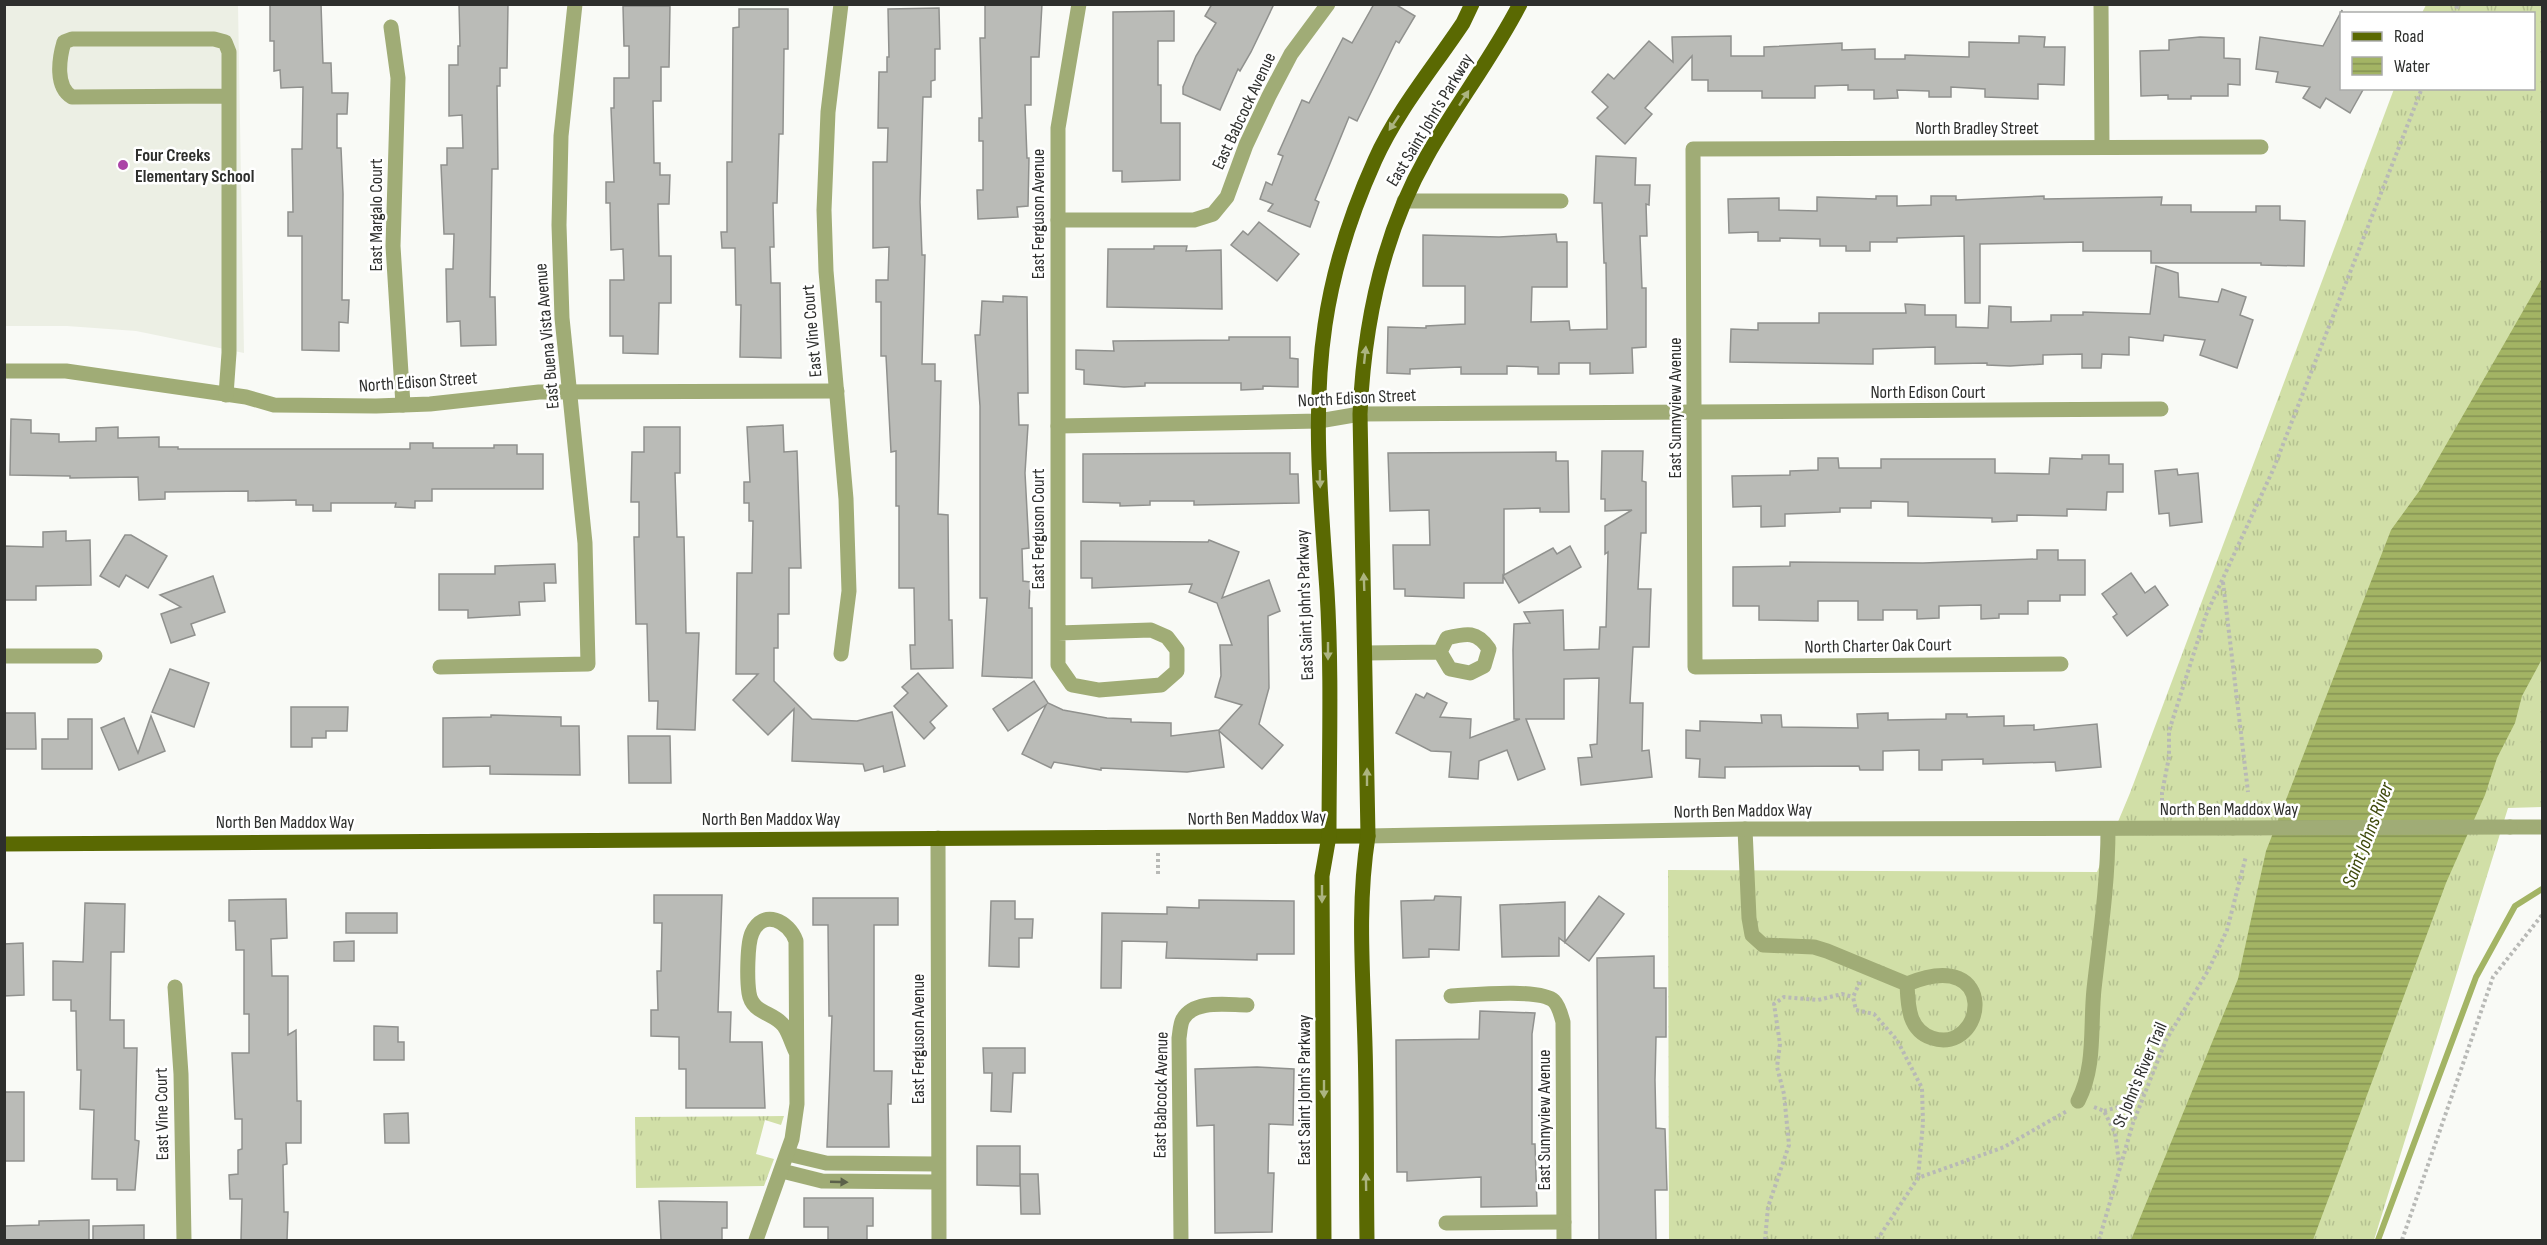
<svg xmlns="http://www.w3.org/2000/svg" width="2547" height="1245" font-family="'Sofia Sans Condensed',sans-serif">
<defs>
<pattern id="grass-tufts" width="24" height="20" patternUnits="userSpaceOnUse" patternTransform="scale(1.5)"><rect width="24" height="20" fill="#d1dfa7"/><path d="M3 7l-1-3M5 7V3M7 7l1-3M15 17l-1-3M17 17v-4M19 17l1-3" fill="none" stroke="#b4c090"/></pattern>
<pattern id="water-rules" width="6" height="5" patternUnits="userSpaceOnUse" patternTransform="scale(1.5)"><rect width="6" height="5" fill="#a3b464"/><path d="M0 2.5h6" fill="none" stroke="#859353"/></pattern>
</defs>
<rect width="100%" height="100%" fill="#f9faf6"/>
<path fill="#ecefe4" d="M4,5H238L244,353L136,331L67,326H5Z"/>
<g fill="url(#grass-tufts)">
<path d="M2426,5H2542V807L2508,808L2374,1240H1669L1668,870L2097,872L2130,793L2394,89L2534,88V14L2422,13Z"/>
<path d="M784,1116L781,1125L765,1120L756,1154L774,1159L764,1186L636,1188L635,1117Z"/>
</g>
<path fill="url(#water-rules)" d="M2542,278V659L2522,696L2515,723L2497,758L2485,795L2446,883L2313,1240H2131L2238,979L2266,851L2391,530L2420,490Z"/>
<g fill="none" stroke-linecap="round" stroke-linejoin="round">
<path stroke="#a3b464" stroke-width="6" d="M2378,1240L2476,977L2515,906L2542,889"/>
</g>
<g fill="#babbb7" stroke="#90918e" stroke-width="1.5">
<path d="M270,4H321L323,63H331L332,93H348L347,114H337V148H341L343,194L342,300H349L348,323L339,322V351L302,350V236H288V212H293L292,149H302L303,87L281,88L280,70L274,71V41H270Z"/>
<path d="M459,4H508L507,68H500V86H497L498,169H492L490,297H495L496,345L461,346L460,321L447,322L446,269H453L454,234H444L441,165H447V148H463L462,115L449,116V65H458V46H460Z"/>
<path d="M985,4H1042L1039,57H1031V105H1025L1027,158H1029L1028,206L1017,207L1018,217L978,219L977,190H983V141H979V118H982L980,38H985Z"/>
<path d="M1212,4H1274L1251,52L1240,71L1238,69L1220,110L1183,94V87L1196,56L1216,23L1205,16Z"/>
<path d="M1374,4H1395L1415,16L1399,43L1396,41L1357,121L1349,117L1315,200L1319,202L1310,227L1268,211L1273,204L1260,199L1266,182L1272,185L1283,156L1278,154L1302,100L1309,103L1343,38L1352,43Z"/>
<path d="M623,6H670L669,67H661V101H653L654,163H660V175H670L669,204H658L659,256H671V303H659L658,354L623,353V336H610V280H624L623,249L611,250L610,203H606V182H614L611,108H614V78H629V46H624Z"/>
<path d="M939,8L940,49H935V80L931,81V97H923L920,202L922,255H925L922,364H935V381H941L938,514L948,515L949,620H952L953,668L911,669L910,645H915L914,588H899V506H896V451L891,452L886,356H881V302H876V280H888L889,247L873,248V162H887L888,128H878L879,72H887V57H889L888,9Z"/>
<path d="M739,9H788V49H784L783,134H779L777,203H773L774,247H770L771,283H780L781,358L740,357L741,305H736L735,248H722L721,232H727V162H732L733,28L739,27Z"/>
<path d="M2342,10V88H2364L2350,113L2326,98L2320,108L2303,98L2310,87L2276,82L2278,72L2256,69L2260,37L2323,46Z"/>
<path d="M1174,11V41H1158V85H1161V123H1180V180L1122,182V171H1113V12Z"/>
<path d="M1731,36V56H1764V47L1842,43V50L1875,49V59H1905V55L1969,57V42L2019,43V36L2045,37L2044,47H2065L2064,85L2038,84V99L1985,97V89L1951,87V97H1929V91L1897,90L1898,98L1874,99V90H1848V85L1815,86V98H1762V91H1708V80H1692V56L1645,108L1652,114L1625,144L1597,118L1608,107L1592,92L1608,74L1614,79L1649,41L1673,62L1672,37Z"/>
<path d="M2200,37L2224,38V58L2240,59V85L2228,84V96H2191V99H2168V95L2141,96L2140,51L2169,50V40Z"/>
<path d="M1596,156L1636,158L1635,185H1650L1649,205L1646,204L1647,236H1640L1642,288H1646V347L1632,348L1633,373L1590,374V363H1559V374H1538V367L1507,366V374H1461V367L1410,369V374L1387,373L1388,327L1426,328V326L1465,324V286H1423V235L1499,237L1556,234L1557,242H1567V287H1532L1531,322L1569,321L1570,330L1607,329L1606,263H1604L1602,203H1594Z"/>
<path d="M1876,196H1897V206L1931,205V196H1956V200L2044,196V199L2162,197L2161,205H2191V212H2256V206H2280V220L2305,221L2304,266L2261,265V263H2151V251H2083V242L1980,244V303H1965L1964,236L1897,238V242H1870V251H1846V246H1820V239L1780,238V241H1758V232L1729,233L1728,199L1779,198V210L1817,211V197L1876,199Z"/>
<path d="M1259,222L1299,254L1277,281L1231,245L1243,231L1248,235Z"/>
<path d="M1154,246H1187L1186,251L1221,250L1222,309L1107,307L1108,249H1154Z"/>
<path d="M2156,266L2178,273L2179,297L2218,302L2222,289L2246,297L2240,315L2253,320L2237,368L2200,355L2205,340L2164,335L2163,341L2129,337V355L2102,354L2101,368H2082V354L2043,355V364L2010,366L1987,365V363L1935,364V347L1873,349V364L1730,362L1731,329L1758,330V323H1819V313H1906L1905,304L1925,305V315H1956V327L1988,328L1989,306L2011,307V322L2051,321V315H2083V312L2150,314Z"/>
<path d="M1003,296L1027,297L1028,393H1018L1019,425H1028L1025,473L1029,548L1022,549L1023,581L1030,582L1029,608H1032V678L982,676L987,598H980V406L975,335H980L982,301L1003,302Z"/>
<path d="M1229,337H1290V358L1298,359V387L1263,386V389L1241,390V383H1145V386L1124,387L1084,384V370L1076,369V350L1114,351L1113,341L1229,340Z"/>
<path d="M11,419L31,420V433L59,434V442L96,441V428L118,427V438L159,437V447H178V449H410V443H433V448H494V445H517V454H543V489H432V501H415V508L395,507L396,503H331V511H313V505H296V500L248,501V491L165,492V499L139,500L138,477L70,478V476L10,475Z"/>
<path d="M783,425L784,452L797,451L801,568H789V614H778V648H774V681L812,719L857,721L892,712L905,766L884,772L883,766L865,771L863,764L792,761L794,709L768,735L733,700L758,674H736L737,573H752L753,521H749V503H744V482H750L747,427Z"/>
<path d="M644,427H680V473H675L677,537H684L686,633H699L695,730L657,729L658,701H649L647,624H636L634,537H639V502H631L632,452H644Z"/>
<path d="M1602,451H1643L1642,481L1646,482V533H1641L1638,589H1651L1650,614L1649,647H1633L1630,703H1643L1642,751L1649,750L1652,777L1581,785L1578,758L1592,757L1590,745L1597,744L1599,678L1564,679V719H1526L1545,769L1518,780L1507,750L1479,761L1478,779L1449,777L1451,752L1431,751L1396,733L1416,694L1424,698L1427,693L1447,703L1440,717L1471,719L1470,738L1520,719H1514L1513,650L1514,624L1530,623L1524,612L1563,610L1564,650L1599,649L1600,627H1606L1608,552L1605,554V526L1632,510L1605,511V499H1601Z"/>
<path d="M1556,452V461H1568L1569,512H1540V508L1504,509V575L1553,548L1557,554L1570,546L1581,567L1519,603L1503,576V583H1464V598L1405,596V589H1394L1393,545H1430L1429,510L1390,511L1388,453Z"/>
<path d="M1290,453V474H1298L1299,503L1194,505V501H1150V505L1120,506V503L1083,502V454Z"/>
<path d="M2082,455H2109V464H2123V492H2107L2106,510L2067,509V516L2017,515V521L1992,522V518L1908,516V502L1871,501V508H1840V512L1785,514V526L1761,527V506L1733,507L1732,476L1790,475V471L1818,470V458H1838L1839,468H1881V459H1995V473L2049,474L2050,458L2082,459Z"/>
<path d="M2177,469L2178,475L2198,473L2202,522L2170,526L2169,513L2159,514L2155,471Z"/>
<path d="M66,531V541L90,540L91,585L36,586V600H4V546L43,547V532Z"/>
<path d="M125,535H131L167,556L148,588L126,575L119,587L100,576Z"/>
<path d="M1209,540L1239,552L1222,598L1269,580L1280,611L1268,616L1269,688L1259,724L1283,745L1262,769L1219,731L1224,767L1187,772L1101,768V770L1054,762L1051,768L1022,754L1046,705L1008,731L993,709L1034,681L1048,703L1063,710L1107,718L1131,719V722L1171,723V736L1219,730L1242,705L1215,697L1221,676L1220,645H1232L1217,603L1189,592L1192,584L1092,588V578H1081V541L1208,542Z"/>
<path d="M2037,550H2058V560H2085V595H2060V601H2028V614H1999V618L1981,619V605L1939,606V618L1917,619V610H1883V620H1858V601H1818V621L1759,620V606H1733V567L1790,566V562L1923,563L2037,559Z"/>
<path d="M555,564L556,583H544L545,601L519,602L520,615L468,618V610H439V574H495V566Z"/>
<path d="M2131,573L2145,593L2155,586L2168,605L2127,636L2113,617L2117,614L2102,594Z"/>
<path d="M213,576L225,612L191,624L195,635L171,643L161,614L181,607L160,595Z"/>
<path d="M170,669L209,683L194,727L152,712Z"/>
<path d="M918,673L947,706L930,722L935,728L924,739L894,706L908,693L902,687Z"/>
<path d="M291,707H348L347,731H326V738H312V747H291Z"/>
<path d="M4,713H35L36,749H4Z"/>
<path d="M1888,713V720L1946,719V714H1967V717L2004,716V726L2034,725V730L2097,724L2101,767L2056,771L2055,762L1983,764V759L1942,760V770H1919V750L1883,751V770H1860L1859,766L1725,767V778L1699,777L1700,759L1686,758V730L1700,731V721L1762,723L1761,715H1781L1782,727L1858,728L1857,714Z"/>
<path d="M491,715L561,717V726H579L580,775L490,774V766L443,767V718L491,717Z"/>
<path d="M151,716L165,751L119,770L101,728L124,718L138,753Z"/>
<path d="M68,719H92V769H42V739H68Z"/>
<path d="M628,736H670L671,783H629Z"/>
<path d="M654,895H722L718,1012H731L730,1042H762L765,1108H686V1069H679V1037L651,1036V1010H658L657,971H661L662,923H654Z"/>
<path d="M1435,896L1461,897L1459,950L1429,949V957L1403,958L1401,901L1434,900Z"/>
<path d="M1599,896L1624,914L1589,961L1559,938V956L1502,957L1500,905L1565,902V942Z"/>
<path d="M813,898H898V925H874V1071H892L891,1104H888L889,1147H827L832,1016H829L828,925H813Z"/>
<path d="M286,899L287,938L271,939L272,976H288V1035L296,1030L297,1101H301V1143H286L287,1164L283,1165L284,1212H288L287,1240H241L242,1199H230L229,1175L238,1174V1150L242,1149V1119H235L232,1053H249V1014H244V950H236L235,921H229V900Z"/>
<path d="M1199,900L1294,901V954H1257V960L1166,958L1167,942L1122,941L1121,988H1101L1102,913L1167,914V907L1199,908Z"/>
<path d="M991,901H1015V919H1033L1032,938H1019V967L989,966Z"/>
<path d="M85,903L125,904L124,952H111L110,1020H124V1048H137L135,1140L139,1141L135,1190H117V1179H92L94,1110L80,1109L81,1070H77L76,1011H71V1000H53V961L83,962Z"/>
<rect x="346" y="913" width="51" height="20"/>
<path d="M354,941V961H334V942Z"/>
<path d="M23,943L24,995L4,996V944Z"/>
<path d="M1654,956V988H1666V1037H1656L1655,1080L1656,1128L1665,1129L1667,1190H1655L1656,1240H1599L1597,958Z"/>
<path d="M1480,1011L1535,1013L1532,1034V1144H1535L1537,1206L1481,1207V1177L1407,1181V1172H1397L1396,1040L1479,1039Z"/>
<path d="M374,1026L398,1027V1042H404V1060H374Z"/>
<path d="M983,1048H1025V1073H1013L1011,1112L991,1111L992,1073H984Z"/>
<path d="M1257,1067L1294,1069L1293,1125L1269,1124L1268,1173H1274L1272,1232L1215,1233L1214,1125L1197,1126L1195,1069Z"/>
<rect x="4" y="1092" width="20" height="69"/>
<path d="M408,1113L409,1143H385L384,1114Z"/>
<path d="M977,1146H1020V1186L977,1185Z"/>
<path d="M1020,1174H1038L1040,1214H1021Z"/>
<path d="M804,1198H873V1226H867V1240H828V1227H804Z"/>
<path d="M659,1201L727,1202V1228H722V1240H661Z"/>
<path d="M89,1220V1240H4V1226L39,1225V1221Z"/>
<path d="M144,1225V1240H93V1226Z"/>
</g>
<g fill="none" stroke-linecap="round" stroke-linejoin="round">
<g stroke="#b8b9b6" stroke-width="4" stroke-dasharray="3 3" stroke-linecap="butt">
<path d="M2454,14L2458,4"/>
<path d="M2223,582L2248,792"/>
<path d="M2162,813V793L2169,757V731L2206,615L2273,470L2422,88"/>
<path d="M1158,853V876"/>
<path d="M1860,982L1853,997L1856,1010L1874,1014L1897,1040L1922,1088L1923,1123L1918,1178"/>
<path d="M2094,1107L2104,1111L2115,1133L2119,1162"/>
<path d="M2104,1111L2126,1105L2144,1093"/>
<path d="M1765,1240L1768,1207L1789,1145L1784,1094L1777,1067L1780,1044L1774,1004L1784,997L1818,1000L1842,994L1853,997"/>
<path d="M1877,1240L1918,1178L2004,1147L2067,1111"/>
<path d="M2099,1240L2133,1123L2166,1040L2209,969L2227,930L2246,856"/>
<path d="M2402,1240L2493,977L2542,915"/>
</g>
<g stroke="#a0ac76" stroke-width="15">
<path d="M2101,4L2102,147"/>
<path d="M391,27L398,78L393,246L403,405"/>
<path d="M1404,201H1561"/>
<path d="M1058,220H1194L1213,214L1227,197L1246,145L1269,96L1291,54L1328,4"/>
<path d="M4,371H66L246,397L274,405L376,406L430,404L539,392L837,391"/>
<path d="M226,395L229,353V52L225,42L214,39H72L64,42C59,59 55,87 72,97L229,96"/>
<path d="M1058,426L1319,421L1360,414L2161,409"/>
<path d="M1058,633L1151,630L1167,637L1177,650V671L1161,685L1099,690L1072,685L1058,665V128L1079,4"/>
<path d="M1366,653L1440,652L1450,669L1470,673L1484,666L1489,649C1477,631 1467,633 1447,638L1440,652"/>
<path d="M841,654L849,591L846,499L826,271L824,210L828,112L841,4"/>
<path d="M4,656H95"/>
<path d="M2061,664L1695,667L1693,149L2261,147"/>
<path d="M440,667L588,664L585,543L562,318L559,225L561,136L575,4"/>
<path d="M2510,827H2542"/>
<path d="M1745,829L1749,918L1752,935L1763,945L1814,947L1827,951L1907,984C1908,1005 1908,1030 1932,1038C1985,1056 2002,945 1907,984"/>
<path d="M1368,836L1745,829L2233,828"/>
<path d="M938,838L939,1240"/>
<path d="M175,987L181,1074L184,1240"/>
<path d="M1451,996C1471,995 1540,988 1554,1001C1559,1006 1561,1015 1563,1022L1564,1240"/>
<path d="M2078,1101C2096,1066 2090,1028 2094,989C2100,936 2108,883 2108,829"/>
<path d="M788,1154L826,1163L937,1164"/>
<path d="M782,1171L822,1181L937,1182"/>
<path d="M1446,1223L1564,1222"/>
<path d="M756,1240L792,1139L797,1104L796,941C789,921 763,908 752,933C747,944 747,980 749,993C752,1014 774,1012 784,1026C789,1033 792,1044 796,1052"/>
<path d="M1181,1240L1179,1038C1180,1033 1180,1024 1183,1019C1194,999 1228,1005 1247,1005"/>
</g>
<g stroke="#5a6902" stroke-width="15">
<path d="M4,844L1368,836"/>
<path d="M1324,1240L1322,876L1329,836C1329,755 1332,672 1327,591C1321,503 1312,413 1325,325C1333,270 1352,211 1375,160C1397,111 1433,68 1463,23L1472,4"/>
<path d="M1367,1240C1366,1175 1367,1110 1365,1045C1363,974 1357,906 1368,836L1360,414C1364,323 1382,235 1427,156C1456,104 1493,57 1520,4"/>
</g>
<path stroke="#a0ac76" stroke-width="15" d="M2233,828L2510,827"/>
</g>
<defs><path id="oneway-solid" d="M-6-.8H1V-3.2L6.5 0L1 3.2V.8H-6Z" transform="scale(1.5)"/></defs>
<g fill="#acb480">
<use href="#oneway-solid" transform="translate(1464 98) rotate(-57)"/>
<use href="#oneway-solid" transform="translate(1394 123) rotate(124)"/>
<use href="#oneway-solid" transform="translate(1365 355) rotate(-84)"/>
<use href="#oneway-solid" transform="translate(1320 479) rotate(89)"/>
<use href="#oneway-solid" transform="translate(1364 582) rotate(-92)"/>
<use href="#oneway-solid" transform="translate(1328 651) rotate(90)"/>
<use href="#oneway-solid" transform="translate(1367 777) rotate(-90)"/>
<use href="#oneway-solid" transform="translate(1322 894) rotate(90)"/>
<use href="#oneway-solid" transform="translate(1324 1089) rotate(90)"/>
<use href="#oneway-solid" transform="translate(1366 1182) rotate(-91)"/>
</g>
<use fill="#5c614a" href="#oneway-solid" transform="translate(839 1182) rotate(2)"/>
<circle fill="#ab44a7" stroke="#fff" stroke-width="2" cx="123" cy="165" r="6"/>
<g text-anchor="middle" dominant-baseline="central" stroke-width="5" stroke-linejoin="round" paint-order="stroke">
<g font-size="18" fill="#2e2f2d" stroke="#fff">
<text transform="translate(1244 111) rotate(-65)">East Babcock Avenue</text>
<text transform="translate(1430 120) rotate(-59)">East Saint John's Parkway</text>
<text x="1977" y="128">North Bradley Street</text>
<text transform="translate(1038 214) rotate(-90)">East Ferguson Avenue</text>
<text transform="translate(376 215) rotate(-90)">East Margalo Court</text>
<text transform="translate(812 331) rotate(-95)">East Vine Court</text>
<text transform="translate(547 336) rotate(-95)">East Buena Vista Avenue</text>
<text transform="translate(418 382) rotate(-4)">North Edison Street</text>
<text x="1928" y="392">North Edison Court</text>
<text transform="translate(1357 398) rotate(-3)">North Edison Street</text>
<text transform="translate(1675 408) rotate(-90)">East Sunnyview Avenue</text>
<text transform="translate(1038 529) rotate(-90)">East Ferguson Court</text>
<text transform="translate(1305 605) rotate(-92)">East Saint John's Parkway</text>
<text transform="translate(1878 646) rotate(-1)">North Charter Oak Court</text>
<text x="2229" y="809">North Ben Maddox Way</text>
<text transform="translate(1743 811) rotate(-1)">North Ben Maddox Way</text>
<text transform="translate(1257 818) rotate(-1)">North Ben Maddox Way</text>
<text x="771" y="819">North Ben Maddox Way</text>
<text x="285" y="822">North Ben Maddox Way</text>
<text transform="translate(918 1039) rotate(-90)">East Ferguson Avenue</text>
<text transform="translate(2140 1075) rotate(-67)">St John's River Trail</text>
<text transform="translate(1304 1090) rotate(-90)">East Saint John's Parkway</text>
<text transform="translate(1161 1095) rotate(-89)">East Babcock Avenue</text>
<text transform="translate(162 1114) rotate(-91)">East Vine Court</text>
<text transform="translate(1544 1120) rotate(-90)">East Sunnyview Avenue</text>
</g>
<g font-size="18" font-weight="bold" fill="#2e2f2d" stroke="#fff" text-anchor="start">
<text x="135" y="155">Four Creeks<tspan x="135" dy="21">Elementary School</tspan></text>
</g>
<g font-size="20" font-style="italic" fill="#3f4a0c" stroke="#fff">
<text transform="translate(2368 835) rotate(-69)">Saint Johns River</text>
</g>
</g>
<rect width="2547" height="1245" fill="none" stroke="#2e2f2d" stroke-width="12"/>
<rect x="2340" y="12" width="195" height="78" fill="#ffffff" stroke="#abacab" stroke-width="1.5"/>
<rect x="2352" y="32" width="30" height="9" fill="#5a6902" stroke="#abacab" stroke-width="1.5"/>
<text x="2394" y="42" font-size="18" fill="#2e2f2d">Road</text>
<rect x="2352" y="57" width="30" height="18" fill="url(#water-rules)" stroke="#abacab" stroke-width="1.5"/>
<text x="2394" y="72" font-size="18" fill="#2e2f2d">Water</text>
</svg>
